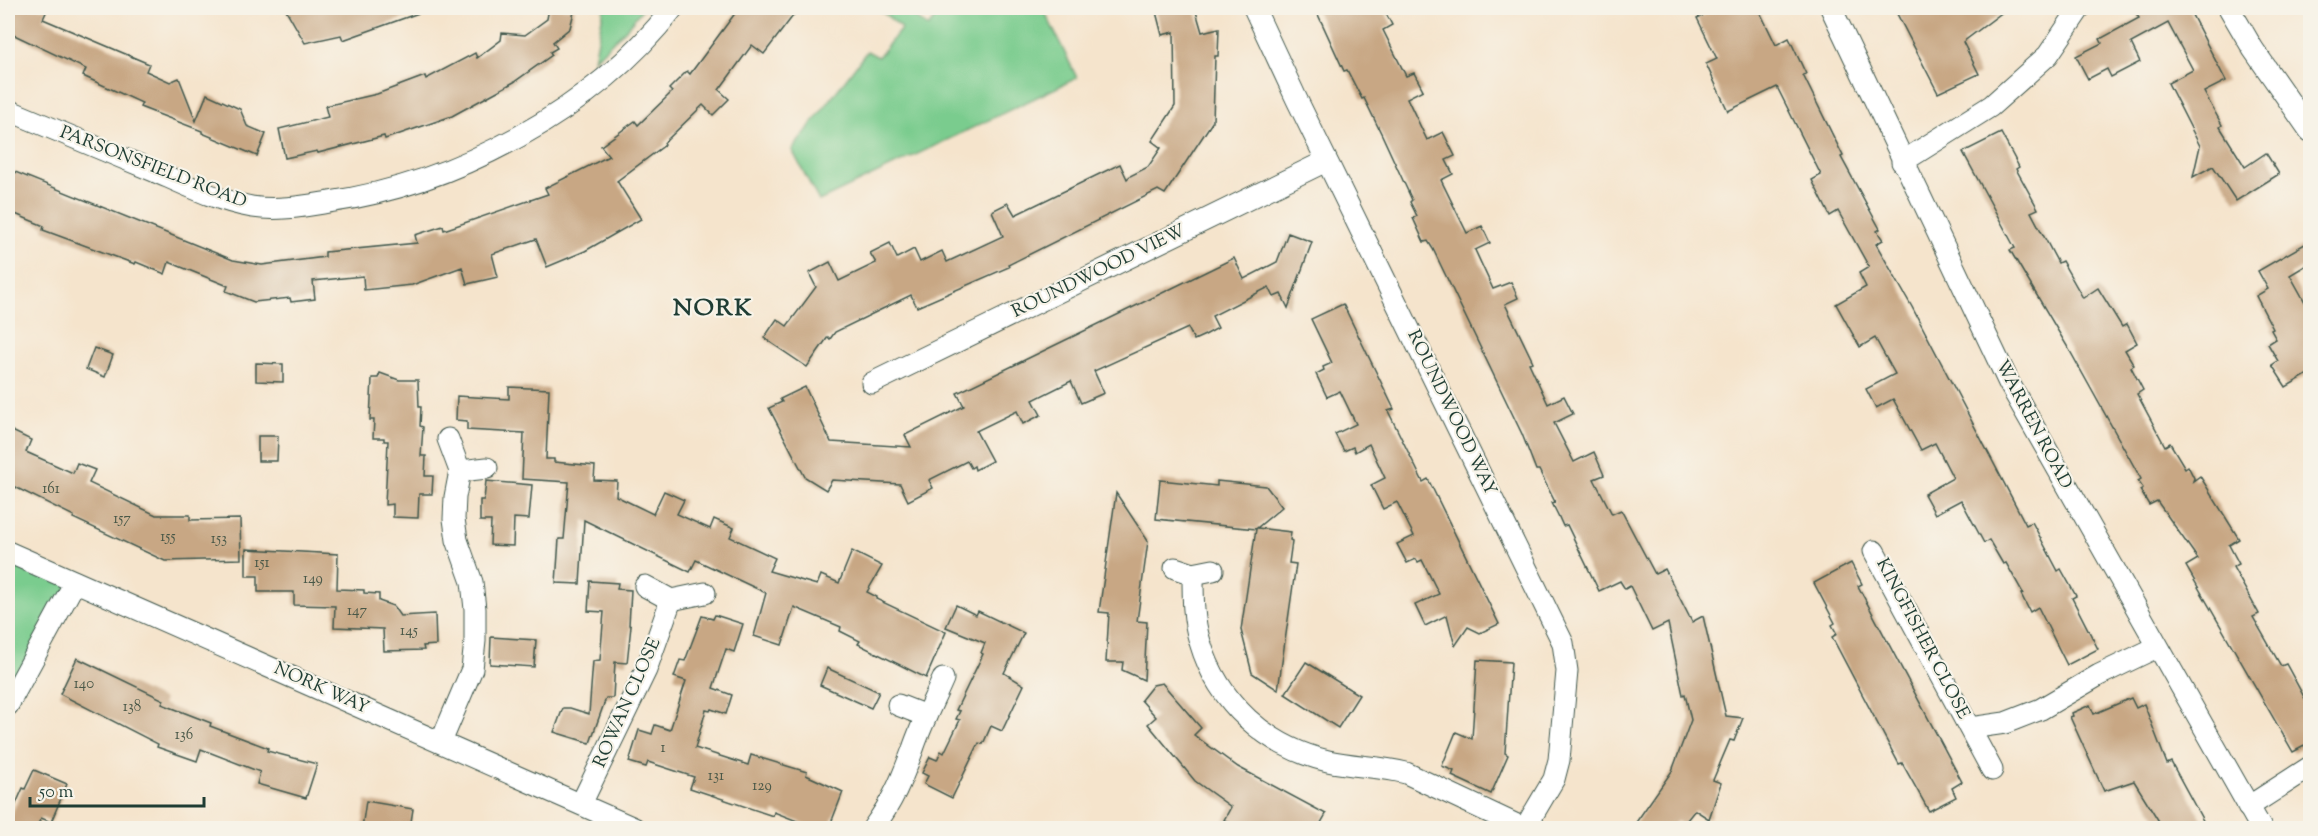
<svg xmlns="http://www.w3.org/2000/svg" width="2318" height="836" font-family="'Sorts Mill Goudy',serif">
<rect width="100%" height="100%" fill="#f7f3e8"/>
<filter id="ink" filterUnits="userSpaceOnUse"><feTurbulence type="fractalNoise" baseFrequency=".0167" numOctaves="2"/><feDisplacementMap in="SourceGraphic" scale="12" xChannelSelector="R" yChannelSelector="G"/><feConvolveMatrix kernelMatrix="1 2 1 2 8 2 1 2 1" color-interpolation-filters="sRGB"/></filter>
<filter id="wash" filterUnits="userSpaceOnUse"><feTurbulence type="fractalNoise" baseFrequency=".008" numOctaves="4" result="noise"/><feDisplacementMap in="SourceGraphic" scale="24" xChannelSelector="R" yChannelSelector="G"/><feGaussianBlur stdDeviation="1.35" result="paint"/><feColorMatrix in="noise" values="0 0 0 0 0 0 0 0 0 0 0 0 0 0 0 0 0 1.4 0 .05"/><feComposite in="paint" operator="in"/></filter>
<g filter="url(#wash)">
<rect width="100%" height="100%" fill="#f5e4cc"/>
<g fill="#7acc8e" stroke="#4c8461" stroke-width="1.5">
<path d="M604,8H643L626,29L594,60Z"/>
<path d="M877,8H902L928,27L943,8H1043L1077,78L819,201L792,150L867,51L878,57L902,28Z"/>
<path d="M8,552L75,582L8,696Z"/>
</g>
<g id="blocks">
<g fill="#c8a784">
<path d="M8,8H48L43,19L149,64L146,71L170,82L179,78L196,121L207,94L240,109L247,126L266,134L257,156L202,133V131L140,107L142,103L83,76L86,69L8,32Z"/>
<path d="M285,8H426L427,10L343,40L341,35L305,43Z"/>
<path d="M549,8H575L570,28L553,42L557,48L550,52L552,55L514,82L452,116L385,139L384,136L318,153L317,151L285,158L279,129L328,117L325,106L377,94L425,76L426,79L475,53L477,58L501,40L502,33L525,35L547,19Z"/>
<path d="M739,8H799L764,54L752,45L719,90L729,99L713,115L703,105L664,143L665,145L617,181L641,219L585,251L547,267L536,239L492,254L498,277L467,284L462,267L412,285L364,290L363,276L313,281L315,299L291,302L290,298L254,302L226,291L228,286L169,262L165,274L136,262L135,264L43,230L44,226L8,211V169L233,260L262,265L325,257V252L417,243L415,235L443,226L444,230L548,194L545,188L609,156L601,146L635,121L638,125L672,92L669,89L687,71L690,74Z"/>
<path d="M1155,8H1195L1202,32L1219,28L1218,56H1215L1213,121L1165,194L1158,190L1008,265L1009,267L917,307L911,295L874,313L835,332L830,339L828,337L807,367L764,338L777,319L787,326L816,287L809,273L830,262L839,281L876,263L870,253L890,243L897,258L914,249L920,262L942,251L947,262L1003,236L992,211L1008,203L1015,215L1120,164L1127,179L1130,176L1148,167L1161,148L1152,141L1175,106L1174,32L1162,35Z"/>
<path d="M1315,8H1383L1392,25L1383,30L1406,76L1414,73L1423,90L1407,98L1427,140L1443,132L1455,156L1446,160L1453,174L1441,180L1467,233L1482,226L1490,243L1475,250L1493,289L1511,282L1518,298L1505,304L1533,362L1529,363L1548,404L1564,396L1573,414L1554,423L1574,462L1594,452L1604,475L1594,479L1612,514L1621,510L1655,574L1665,569L1692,622L1703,616L1726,716L1743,718L1734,741L1730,740L1713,780L1721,783L1709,819L1695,810L1683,825L1677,821L1671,828H1632L1672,771L1691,720L1685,694L1683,695L1668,623L1652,631L1630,586L1625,589L1620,581L1599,591L1567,525L1563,526L1558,515L1552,503L1555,502L1539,470H1536L1522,434L1433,249L1428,241L1424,242L1413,218L1417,216L1410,202L1412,200L1382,135L1364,98L1362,99L1347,70L1344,71Z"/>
<path d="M1701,8H1758L1776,45L1789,38L1806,74L1803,75L1843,156L1841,157L1880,229L1877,231L1883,240L1876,244L1912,307L2026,525L2032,522L2058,571L2061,569L2076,596L2072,598L2098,649L2067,665L2038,607L2030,612L2021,594L2023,593L2006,563L2003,564L1989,540L1984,543L1961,500L1935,514L1924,494L1953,478L1935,443L1921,450L1893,399L1876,408L1866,389L1895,374L1875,338L1860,347L1836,304L1866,287L1859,273L1869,267L1838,211L1830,216L1812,180L1821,175L1777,87L1728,111L1706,64L1717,59L1697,18L1704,15Z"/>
<path d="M1894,8H2008L1963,42L1979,74L1938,93Z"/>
<path d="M2133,8H2197L2190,11L2226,81L2204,92L2222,125L2220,127L2245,167L2266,153L2279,174L2236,201L2213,166L2193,177L2200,146L2168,83L2193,70L2168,23L2131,43L2140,62L2111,77L2107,69L2088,79L2076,56L2102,43L2100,39L2139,18Z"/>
<path d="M2001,133L2019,167L2016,169L2038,209L2031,212L2058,263L2062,261L2083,298L2098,288L2122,327L2127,324L2137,343L2125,350L2134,365L2131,367L2143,390L2137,394L2165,446L2170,443L2185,468L2188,466L2194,478L2193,481L2200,476L2239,539L2229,545L2239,564L2233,567L2259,614L2253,617L2281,666L2286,664L2310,708V743L2293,752L2186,566L2198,559L2157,501L2149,505L2140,490L2143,488L2138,481L2141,479L2070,351L2010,250L2015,248L1963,152Z"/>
<path d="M1288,233L1312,242L1288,308L1281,294L1274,297L1269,287L1212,316L1218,328L1205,335L1194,340L1188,328L1094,371L1104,393L1081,403L1071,381L1033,400L1041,415L1023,424L1017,411L976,431L992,461L975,470L974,466L971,468L967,461L929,480L933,488L908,501L900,484L832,480L826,490L805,477L769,408L782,402L780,399L805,387L831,442L911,447L905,435L964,406L957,393L1234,258L1244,279L1277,262Z"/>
<path d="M2310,241V263L2290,275L2310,311V373L2286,387L2272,365L2278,361L2268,344L2276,339L2271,330L2273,329L2256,296L2268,289L2258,271Z"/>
<path d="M1343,304L1394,409L1388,411L1423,482L1428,479L1499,624L1480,633L1468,627L1455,646L1447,615L1425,626L1415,605L1439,594L1422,560L1418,562L1416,559L1407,563L1397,544L1414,536L1397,502L1383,509L1371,485L1385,478L1369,444L1355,452L1353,447L1344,451L1335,434L1356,424L1340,391L1327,397L1316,374L1324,370L1323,367L1332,363L1311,319Z"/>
<path d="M94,348L113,355L105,377L86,369Z"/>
<path d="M256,363L283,364V382L256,381Z"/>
<path d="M380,373L399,380H418L419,407H421L420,426L423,427L421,456H426L425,476H433L432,494H419L418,518L393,517V504L385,505L388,441H384V438H373L374,420H370L372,378H378Z"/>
<path d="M509,387L549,389L546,459H554V462L595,466L594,480L617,481L616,496L653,514L664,491L684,500L677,514L710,529L714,519L734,528L730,537L775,558L769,571L817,585L821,575L839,583L852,551L882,566L867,592L877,597L876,599L946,632L926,678L858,644L860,641L840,631L841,627L794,607L782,645L754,636L766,593L696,560L690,572L584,520L580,584L556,583L559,539H564L569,482L522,479L524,433L467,430V421L456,420L457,396L509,399Z"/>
<path d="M8,429L31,440L26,452L73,473L77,463L95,470L89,483L156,515H190V520L240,519L241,559L165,561L73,518L74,516L11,485L8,493Z"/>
<path d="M258,436H278L277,461H258Z"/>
<path d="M1160,480L1217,486V481L1266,486L1282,507L1257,528L1291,532L1290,540L1292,541L1289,563L1296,564L1278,690L1252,673L1241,630L1256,529L1156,519Z"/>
<path d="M486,481L532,485L529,519L514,518L513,546L490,545L491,521H480V500H484Z"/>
<path d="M1116,493L1148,541L1137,621L1147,622L1144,680L1122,670L1123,662H1106L1109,613L1099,612Z"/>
<path d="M246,549L338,554L337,589L364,590V593L379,594V601L393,606L400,616L435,614L436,645L423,646L424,650L384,651L383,629L334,627L335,606L294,605V592H258V576H246Z"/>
<path d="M1851,563L1862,584L1858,586L1962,782L1952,788L1956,797L1929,811L1902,763L1899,764L1832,637L1837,634L1832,625L1835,623L1814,583Z"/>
<path d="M590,581L618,583L617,589L631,590L629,625L631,626L627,663L615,662L613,698H606L590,743L554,732L563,708H570L589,714L593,661L600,660L604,612L588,611Z"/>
<path d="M956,605L976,615L978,611L1024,633L1004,673L1024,685L1002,731L991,726L983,744L979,743L952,798L924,784L928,776L922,773L930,757L937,760L941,751L944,753L960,720L956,719L960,711L956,710L983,654L981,653L985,643L946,627Z"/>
<path d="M715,615L743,624L734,652L726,649L713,688L732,695L726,714L711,709L710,711L706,710L695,748L748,765L751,755L807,772L806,775L843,792L829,828H815L774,812L773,816L690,788L694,777L648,762L646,767L629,762L639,730L652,734L655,725L670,730L686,681L674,677L680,660L685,661L702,616L713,619Z"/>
<path d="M491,637L536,640L534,667L490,664Z"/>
<path d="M77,658L164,700L162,704L211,723L210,726L268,748L267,751L317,764L306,798L257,784L260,772L201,749L197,761L157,747L158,744L60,694Z"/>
<path d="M1477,660L1511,662L1505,753L1508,755L1491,794L1452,776L1454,771L1442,766L1456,732L1472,739Z"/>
<path d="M1306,662L1359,695L1338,728L1285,694Z"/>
<path d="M827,668L879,692L871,708L820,685Z"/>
<path d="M1162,683L1201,728L1194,735L1238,767L1326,814L1318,828H1241L1224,820L1231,807L1195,781L1148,724L1156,717L1141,700L1153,685Z"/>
<path d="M2131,698L2136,708L2144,704L2167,764L2171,762L2207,828H2163L2134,781L2104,791L2070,717L2073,716L2072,713L2090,705L2094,714Z"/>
<path d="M34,770L67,784L51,822L41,818L36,828H8V822L23,788L25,789Z"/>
<path d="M366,801L413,809L410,828H362Z"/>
</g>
</g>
</g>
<g filter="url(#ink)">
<use href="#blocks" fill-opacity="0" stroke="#3f564b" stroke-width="1.5"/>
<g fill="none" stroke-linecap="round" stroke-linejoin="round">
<defs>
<g id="minor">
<path d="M1254,8L1297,100L1563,643L1567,671L1559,760L1554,779L1525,828"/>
<path d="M1831,8L2009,383L2261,828"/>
<path d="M2229,8L2253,49L2310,131"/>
<path d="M8,110C56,130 105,151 154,171C186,185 218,201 252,207C278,211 304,206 329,202C456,184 594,110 673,8"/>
<path d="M1902,162L1991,106L2048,55L2080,8"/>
<path d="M872,383L1326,161"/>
<path d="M460,471L487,468"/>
<path d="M1874,551L1992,770"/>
<path d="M8,552L634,828"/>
<path d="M1175,568L1193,574L1213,570"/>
<path d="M1193,574C1193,597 1193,620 1200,642C1218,703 1267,747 1328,761C1354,767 1380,766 1406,773L1523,828"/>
<path d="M671,600L705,593"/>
<path d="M8,705L75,582"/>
<path d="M898,705L926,716"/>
<path d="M1970,728L2005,723L2041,709L2099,675L2157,647"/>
<path d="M441,742L472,669L475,641V609L472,582L457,540L454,519L455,497L460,471L448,439"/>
<path d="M581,804L646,670L671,600L645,586"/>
<path d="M2248,807L2310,767"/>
<path d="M873,828C893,801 901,781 913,749C921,725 933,702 943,679"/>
</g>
</defs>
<use href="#minor" stroke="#3f564b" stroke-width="23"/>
<use href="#minor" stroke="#fff" stroke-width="21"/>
</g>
</g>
<g text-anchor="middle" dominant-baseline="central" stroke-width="4.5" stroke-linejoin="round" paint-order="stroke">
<g font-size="15" fill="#495848">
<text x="51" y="489">161</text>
<text x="122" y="519">157</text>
<text x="168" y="537">155</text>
<text x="219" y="539">153</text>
<text x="262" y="563">151</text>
<text x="313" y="579">149</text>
<text x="357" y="611">147</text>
<text x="409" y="631">145</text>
<text x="84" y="684">140</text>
<text x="132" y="707">138</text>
<text x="184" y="735">136</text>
<text x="663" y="748">1</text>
<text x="716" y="776">131</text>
<text x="762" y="786">129</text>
</g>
<g font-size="18" fill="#1f3d34" stroke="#f7f3e8">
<text transform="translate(153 168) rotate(21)">PARSONSFIELD ROAD</text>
<text transform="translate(1099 272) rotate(-26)">ROUNDWOOD VIEW</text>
<text transform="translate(1451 413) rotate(64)">ROUNDWOOD WAY</text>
<text transform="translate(2033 425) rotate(62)">WARREN ROAD</text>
<text transform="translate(1922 639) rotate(62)">KINGFISHER CLOSE</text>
<text transform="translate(321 689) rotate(24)">NORK WAY</text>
<text transform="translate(628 703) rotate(-66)">ROWAN CLOSE</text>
</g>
<g font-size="24" font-weight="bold" letter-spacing="1.5" fill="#1f3d34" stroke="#f7f3e8">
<text x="713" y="309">NORK</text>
</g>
</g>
<rect width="2318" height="836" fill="none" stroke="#f7f3e8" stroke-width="30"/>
<path d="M30 797v9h174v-9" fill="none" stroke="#1f3d34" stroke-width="3"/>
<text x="39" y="797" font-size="18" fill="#1f3d34" stroke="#f7f3e8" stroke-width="4.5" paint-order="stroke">50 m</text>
</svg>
